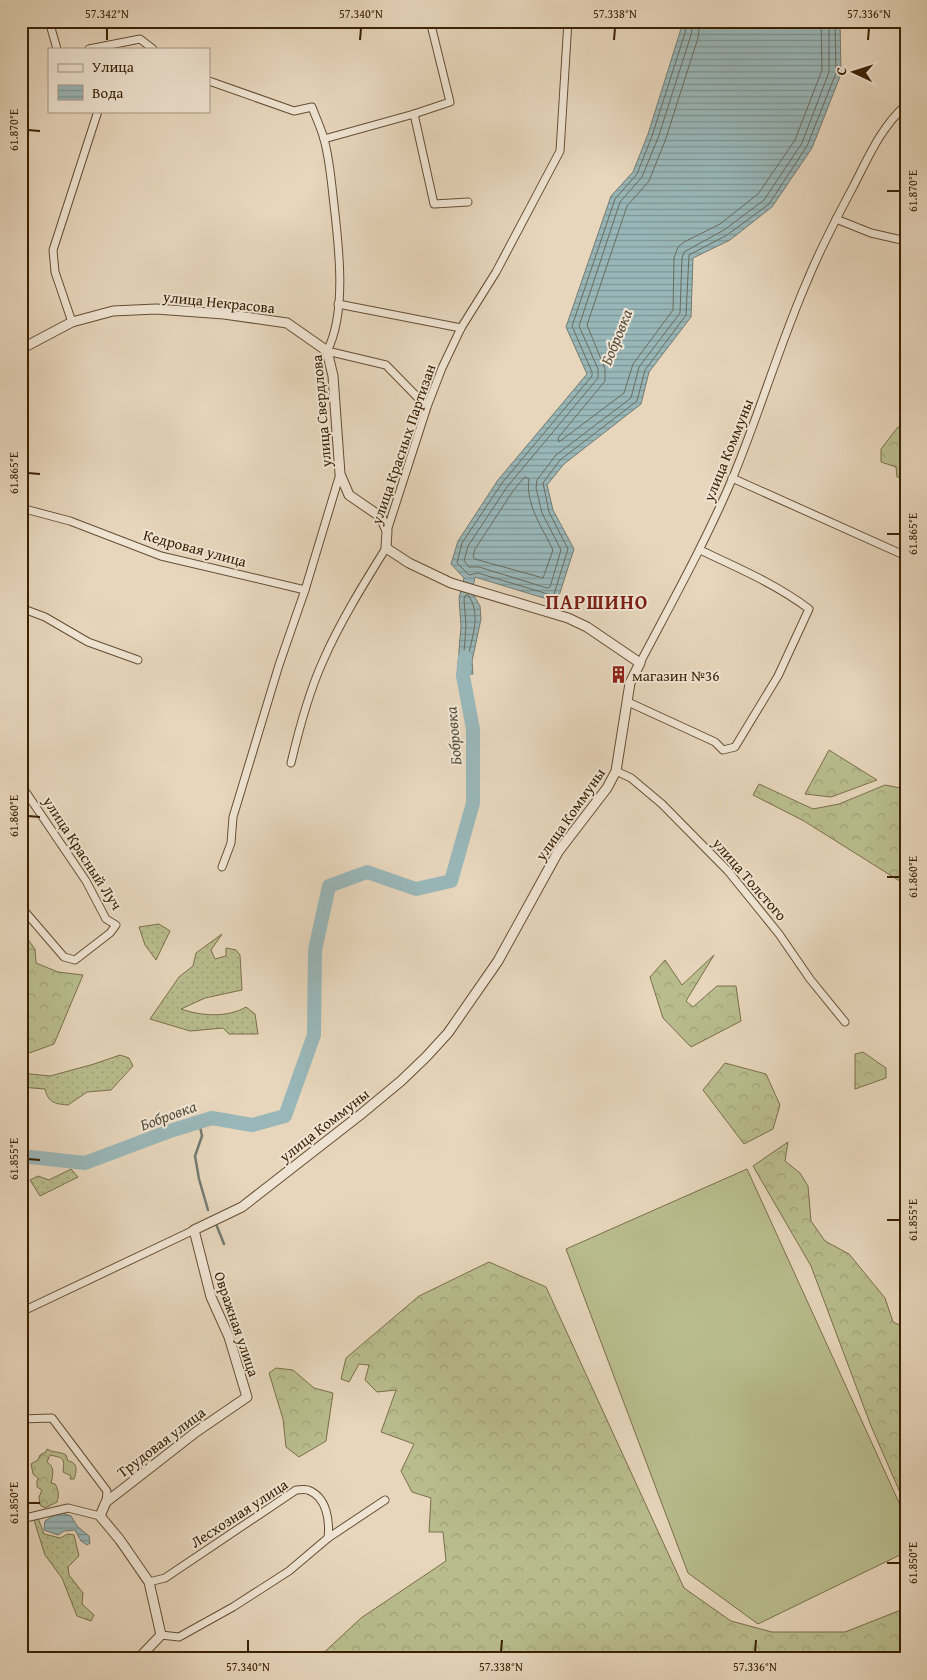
<svg xmlns="http://www.w3.org/2000/svg" width="927" height="1680" font-family="'Gentium Book Plus',serif">
<defs>
<pattern id="grass-dots" width="8" height="8" patternUnits="userSpaceOnUse" patternTransform="scale(1.25)"><rect width="8" height="8" fill="#b9bd8e"/><path d="M2 2h.1M6 6h.1" fill="none" stroke="#a0a279" stroke-width="1.8" stroke-linecap="round"/></pattern>
<pattern id="forest-crowns" width="20" height="18" patternUnits="userSpaceOnUse" patternTransform="scale(1.25)"><rect width="20" height="18" fill="#b9bd8e"/><path d="M2 6a3 3 0 1 1 6 0M12 15a3 3 0 1 1 6 0" fill="none" stroke="#a0a279"/></pattern>
<pattern id="water-rules" width="6" height="5" patternUnits="userSpaceOnUse" patternTransform="scale(1.25)"><rect width="6" height="5" fill="#99b7b9"/><path d="M0 2.5h6" fill="none" stroke="#7e9494"/></pattern>
</defs>
<rect width="100%" height="100%" fill="#e7d6bc"/>
<filter id="stains"><feTurbulence type="fractalNoise" baseFrequency=".004" numOctaves="4"/><feColorMatrix values="0 0 0 0 .2 0 0 0 0 .09 0 0 0 0 .02 0 0 0 .5 -.17"/></filter>
<radialGradient id="worn" r=".72"><stop offset=".6" stop-color="#630" stop-opacity="0"/><stop offset="1" stop-color="#630" stop-opacity=".3"/></radialGradient>
<g fill="url(#grass-dots)" stroke="#7a6f49">
<path d="M159,924L170,931L156,960L145,945L139,927Z"/>
<path d="M222,934L211,950L215,959L226,956V948L236,950L240,955L242,990L205,998L181,1009C201,1016 227,1018 246,1007L255,1014L258,1034H229L223,1028L190,1031L150,1019L179,977L193,966L196,953Z"/>
<path d="M120,1055L129,1058L133,1066L111,1090L87,1092L68,1105C56,1104 48,1103 45,1089L21,1087V1073L50,1076L94,1064Z"/>
<path d="M71,1169L78,1177L40,1196L30,1180L38,1176L49,1180Z"/>
<path d="M33,1517L38,1518L44,1534L60,1538L68,1534L74,1535L79,1556L68,1567L69,1575L83,1593L82,1604L94,1615L91,1621L77,1616L62,1578L45,1555Z"/>
</g>
<g fill="url(#forest-crowns)" stroke="#7a6f49">
<path d="M898,427L906,428V478L897,477L896,467L881,462V449Z"/>
<path d="M829,750L877,780L831,797L805,794Z"/>
<path d="M759,784L813,809L839,804L885,785L906,789V885L804,821L753,795Z"/>
<path d="M21,930L35,949L36,963L58,972L83,975L54,1044L21,1056Z"/>
<path d="M714,955L686,1001L693,1007L717,986H736L741,1021L691,1047L663,1018L650,977L665,960L682,985Z"/>
<path d="M863,1052L886,1068V1078L855,1089V1054Z"/>
<path d="M725,1063L766,1074L780,1105L773,1129L744,1144L703,1090Z"/>
<path d="M788,1142L785,1161L800,1173L808,1186L811,1221L825,1241L849,1254L885,1298L893,1322L906,1328V1506L871,1426L811,1266L753,1166Z"/>
<path d="M489,1262L546,1287L684,1588L731,1621L772,1632H845L906,1608V1659H317L361,1618L446,1561L443,1532H429L431,1498L412,1492L401,1471L414,1444L381,1432L396,1390L377,1392L365,1380L369,1365L359,1364L349,1382L341,1379L346,1358L419,1296Z"/>
<path d="M276,1368L293,1370L314,1388L333,1393L326,1441L299,1457L286,1447L283,1419L269,1373Z"/>
<path d="M47,1449C53,1453 59,1451 66,1455L68,1461C78,1462 77,1471 74,1479H70L71,1476L63,1472C65,1457 63,1458 50,1455L47,1462C55,1467 53,1475 51,1483L55,1484C59,1490 59,1495 57,1502L45,1508L40,1505L39,1497L42,1490L37,1487V1480L39,1479L33,1474L31,1464L38,1460L40,1455L46,1452Z"/>
</g>
<path fill="#b9bd8e" stroke="#7a6f49" d="M747,1169L906,1518V1552L758,1624L688,1573L566,1249Z"/>
<g fill="url(#water-rules)" stroke="#737b71">
<path d="M682,21H840L841,74L812,148L772,207L730,240L693,258L691,317L649,372L641,404L564,464L547,485L553,510L574,549L557,602L475,577L472,592L480,606L481,619L472,661L473,674L457,675L461,626L459,598L464,578L451,564L458,541L498,480L587,374L566,327L611,196L633,172L648,134L680,32Z"/>
<path d="M59,1512L71,1516L77,1526L89,1536L90,1543L87,1545L81,1541L75,1530L64,1531L58,1535L44,1530L45,1521Z"/>
</g>
<g fill="none" stroke-linecap="round" stroke-linejoin="round">
<g stroke="#6a6c5e" stroke-width="1">
<path d="M686,21L685,33L652,136L637,174L615,199L572,326L592,372V376L502,483L462,543L457,563L469,575L478,573L551,595L554,594L568,549L549,512L543,483L560,460L637,401L645,370L686,315L689,255L727,235L769,204L807,146L836,73L835,21"/>
<path d="M693,21L691,35L658,138L642,177L620,202L579,326L598,369V378L507,487L468,546L464,561L469,567H479L547,588L550,587L561,550L542,513L536,488L537,480L556,455L631,398L639,367L680,313L682,258L684,252L724,230L764,200L802,143L829,72V21"/>
<path d="M700,21L698,38L665,141L649,181L627,206L587,325L605,369V381L558,438L559,442L624,393L633,364L673,310L674,258L678,247L684,242L720,224L758,194L795,140L822,70L821,21"/>
<path d="M525,477L529,479C525,504 543,529 553,550L543,578L475,559L473,557L475,549L513,491Z"/>
<path d="M468,595C481,612 473,634 469,653L466,654L464,652L466,626L464,599L465,596Z"/>
</g>
<g stroke="#737b71" stroke-width="2.5">
<path d="M199,1122L202,1136L195,1156L199,1179L208,1210"/>
<path d="M216,1224L224,1244"/>
</g>
<path stroke="#99b7b9" stroke-width="14" d="M21,1156L85,1163L170,1131L212,1118L252,1125L285,1116L314,1035L315,950L329,886L367,872L416,889L451,881L473,803V729L463,676L465,657"/>
<defs>
<g id="minor">
<path d="M49,21L57,49"/>
<path d="M89,49L140,39L153,49"/>
<path d="M209,81L294,111L312,107C316,118 321,128 324,139C329,157 331,177 333,196C338,240 348,311 327,351L386,365L427,407"/>
<path d="M414,114L434,204L468,202"/>
<path d="M324,139L414,114L450,102L430,21"/>
<path d="M836,219L871,233L906,241"/>
<path d="M338,304L461,328"/>
<path d="M72,322L55,272L53,250L98,111"/>
<path d="M732,478L906,556"/>
<path d="M21,508L70,521L161,556L305,590"/>
<path d="M387,531L427,407L442,368L461,328L496,272L560,151L568,21"/>
<path d="M21,608L45,617L88,642L138,660"/>
<path d="M640,663C672,602 706,541 733,477C760,412 780,343 808,279C821,247 837,217 853,187C868,158 881,127 906,105"/>
<path d="M628,702L715,742L723,750L735,747L778,676L809,609C776,584 738,568 700,550"/>
<path d="M291,763C299,729 308,694 323,661C340,622 363,585 386,548"/>
<path d="M616,771L631,778L662,804L728,871L779,934L810,979L845,1022"/>
<path d="M21,785L86,881L106,919L116,925L110,933L75,960L64,957L21,907"/>
<path d="M222,867L231,843L233,817L279,665L305,590L340,474"/>
<path d="M21,1312L194,1230"/>
<path d="M21,1419L52,1418L107,1491L106,1502"/>
<path d="M21,1519L68,1508L100,1516"/>
<path d="M328,1538L385,1500"/>
<path d="M149,1582L165,1578L296,1490C299,1490 304,1489 308,1490C327,1497 330,1521 328,1538L289,1571L233,1607L179,1637L161,1635"/>
</g>
<path id="tertiary" d="M21,349L72,322L113,311L156,309L224,314L287,323L327,351L333,376L340,474L349,495L381,517L387,531L386,548L409,563L451,583L568,618L587,627L640,663L630,683L616,771L607,788L558,852L498,961L448,1033L426,1057L401,1081L360,1115L242,1207L194,1230L211,1297L229,1337L247,1397L196,1432L123,1489L106,1502L100,1516L120,1540L149,1582L161,1635L138,1659"/>
</defs>
<use href="#minor" stroke="#654e32" stroke-width="9"/>
<use href="#tertiary" stroke="#654e32" stroke-width="11"/>
<use href="#minor" stroke="#efe4d3" stroke-width="7"/>
<use href="#tertiary" stroke="#efe4d3" stroke-width="9"/>
</g>
<path fill="none" stroke="#3a2104" stroke-width="2" d="M107,40V28M360,40L361,28M614,40L615,28M868,40L869,28M28,130L40,131M887,191H900M28,473L40,474M887,534H900M28,816L40,817M887,877H900M28,1159L40,1160M887,1220H900M28,1503H40M887,1563H900M248,1652V1640M501,1652L502,1640M755,1652L756,1640"/>
<defs>
<symbol id="building-bare" viewBox="-9 -9 18 18"><path d="M-4-6H4V6H1V3H-1V6H-4ZM-2.5-4.3h1.7v1.8h-1.7ZM.8-4.3h1.7v1.8H.8ZM-2.5-1h1.7V.8h-1.7ZM.8-1h1.7V.8H.8Z" fill="#8f2418" stroke="#efe4d3" stroke-width="2.5" paint-order="stroke"/></symbol>
</defs>
<g fill-rule="evenodd">
<use href="#building-bare" x="606" y="662" width="25" height="25"/>
</g>
<g text-anchor="middle" dominant-baseline="central" stroke-width="4" stroke-linejoin="round" paint-order="stroke">
<g font-size="15" fill="#3a2104" stroke="#efe4d3">
<text transform="translate(219 302) rotate(6)">улица Некрасова</text>
<text transform="translate(321 411) rotate(-95)">улица Свердлова</text>
<text transform="translate(403 444) rotate(-71)">улица Красных Партизан</text>
<text transform="translate(728 450) rotate(-68)">улица Коммуны</text>
<text transform="translate(195 548) rotate(15)">Кедровая улица</text>
<text transform="translate(570 814) rotate(-55)">улица Коммуны</text>
<text transform="translate(83 853) rotate(57)">улица Красный Луч</text>
<text transform="translate(750 879) rotate(49)">улица Толстого</text>
<text transform="translate(324 1125) rotate(-38)">улица Коммуны</text>
<text transform="translate(237 1324) rotate(71)">Овражная улица</text>
<text transform="translate(161 1442) rotate(-37)">Трудовая улица</text>
<text transform="translate(239 1513) rotate(-33)">Лесхозная улица</text>
</g>
<g font-size="15" fill="#3a2104" stroke="#efe4d3" text-anchor="start">
<text x="632" y="675">магазин №36</text>
</g>
<g font-size="16" font-style="italic" fill="#564e3a" stroke="#efe4d3">
<text transform="translate(616 337) rotate(-68)">Бобровка</text>
<text transform="translate(453 736) rotate(-95)">Бобровка</text>
<text transform="translate(168 1115) rotate(-20)">Бобровка</text>
</g>
<g font-size="20" font-weight="bold" letter-spacing="1" fill="#7a1f14" stroke="#efe4d3">
<text x="597" y="601">ПАРШИНО</text>
</g>
</g>
<rect width="927" height="1680" fill="none" stroke="#e7d6bc" stroke-width="55"/>
<rect x="48" y="48" width="162" height="65" fill="#efe4d3" stroke="#a79680"/>
<rect x="58" y="64" width="25" height="8" fill="#efe4d3" stroke="#a79680"/>
<text x="92" y="72" font-size="15" fill="#3a2104">Улица</text>
<rect x="58" y="85" width="25" height="15" fill="url(#water-rules)" stroke="#a79680"/>
<text x="92" y="98" font-size="15" fill="#3a2104">Вода</text>
<g transform="translate(854 72) rotate(274)" stroke="#efe4d3" stroke-width="4" paint-order="stroke">
<path d="M0-4L9 19L0 12L-9 19Z" fill="#3a2104"/>
<text y="-8" font-size="14" font-weight="bold" text-anchor="middle" fill="#3a2104">С</text>
</g>
<rect x="28" y="28" width="872" height="1624" fill="none" stroke="#3a2104" stroke-width="2"/>
<g font-size="12" text-anchor="middle" fill="#3a2104">
<text x="107" y="18">57.342°N</text>
<text x="361" y="18">57.340°N</text>
<text x="615" y="18">57.338°N</text>
<text x="869" y="18">57.336°N</text>
<text transform="translate(14 130) rotate(-90)" y="4">61.870°E</text>
<text transform="translate(913 191) rotate(-90)" y="4">61.870°E</text>
<text transform="translate(14 473) rotate(-90)" y="4">61.865°E</text>
<text transform="translate(913 534) rotate(-90)" y="4">61.865°E</text>
<text transform="translate(14 816) rotate(-90)" y="4">61.860°E</text>
<text transform="translate(913 877) rotate(-90)" y="4">61.860°E</text>
<text transform="translate(14 1159) rotate(-90)" y="4">61.855°E</text>
<text transform="translate(913 1220) rotate(-90)" y="4">61.855°E</text>
<text transform="translate(14 1503) rotate(-90)" y="4">61.850°E</text>
<text transform="translate(913 1563) rotate(-90)" y="4">61.850°E</text>
<text x="248" y="1671">57.340°N</text>
<text x="501" y="1671">57.338°N</text>
<text x="755" y="1671">57.336°N</text>
</g>
<rect width="100%" height="100%" filter="url(#stains)"/>
<rect width="100%" height="100%" fill="url(#worn)"/>
</svg>
